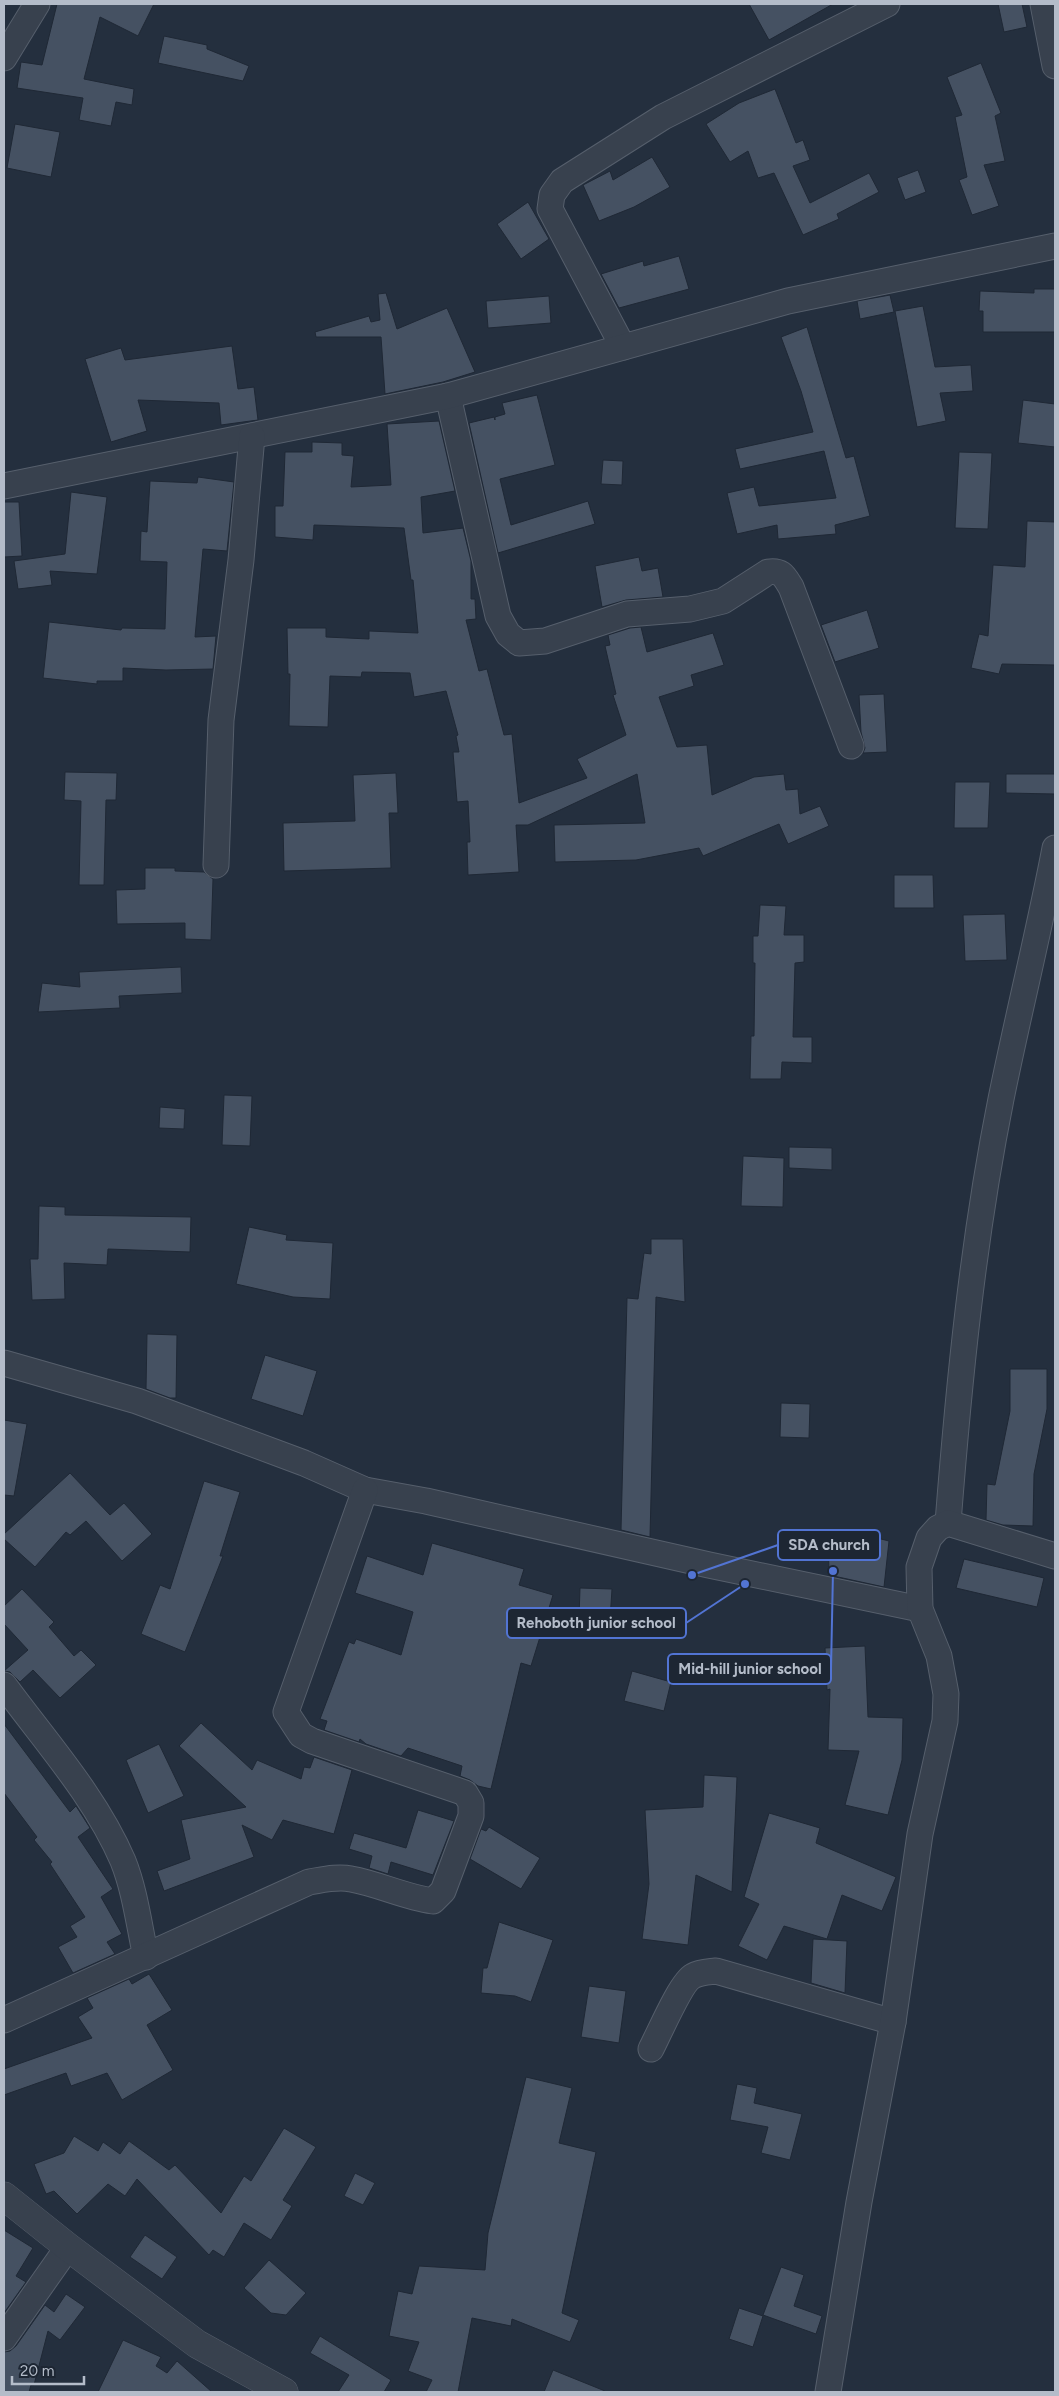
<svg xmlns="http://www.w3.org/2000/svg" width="1059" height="2396" font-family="Figtree,sans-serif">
<rect width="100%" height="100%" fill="#242f3e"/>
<g fill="#455162" stroke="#1f2835">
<path d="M57,4H154L138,36L100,17L84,79L134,89L132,105L116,102L111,126L79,120L83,98L17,88L21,62L42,65Z"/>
<path d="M749,4H833L769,40Z"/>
<path d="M998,4H1022L1027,27L1004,32Z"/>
<path d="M164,36L207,45V49L249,66L243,81L158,63Z"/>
<path d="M981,63L1001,113L995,116L1005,161L984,165L999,206L972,215L959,180L967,177L955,117L962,115L947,77Z"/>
<path d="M775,89L796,143L803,140L810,160L793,166L810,203L869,173L879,192L837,214L839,219L803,235L774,173L758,178L748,151L730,162L706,124L739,103Z"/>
<path d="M15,124L60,132L51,177L7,168Z"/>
<path d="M652,157L670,187L634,207L599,221L583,185L610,171L613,180Z"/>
<path d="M918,170L926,192L905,200L897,178Z"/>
<path d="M528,202L549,239L521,259L497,224Z"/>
<path d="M679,256L689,289L619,308L601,274L643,261L644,266Z"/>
<path d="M1034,289H1055V332H983V311H979L980,291L1034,293Z"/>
<path d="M386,293L397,329L447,308L475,372L443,382L385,394L381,337H316L315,332L369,316L371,322L380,320L378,294Z"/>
<path d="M890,295L894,312L860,319L857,301Z"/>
<path d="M549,296L551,323L488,328L486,301Z"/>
<path d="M923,306L935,367L971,365L973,391L940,393L946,421L917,427L895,311Z"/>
<path d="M807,327L846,458L854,456L870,516L835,525L836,534L778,539L777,525L737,534L727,493L754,487L759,506L836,498L824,451L740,469L735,449L813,432L801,391L781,337Z"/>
<path d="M232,346L238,389L254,387L258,420L221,425L219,403L138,400L147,431L111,442L85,359L121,348L125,360Z"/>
<path d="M537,395L555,465L500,479L511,525L588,501L595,524L498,553L469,423L494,417L495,420V417L505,414L502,403Z"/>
<path d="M1023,400L1055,404V447L1018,443Z"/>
<path d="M439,421L455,491L421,497L423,533L463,528L471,561V599H475L476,619L466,620L479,671L487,669L504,735L512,734L519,803L587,778L577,759L626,735L613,695L616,694L605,646L610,645L608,635L630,628L641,627L647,652L713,633L724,665L691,675L694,686L659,697L677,747L707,745L712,795L754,777L784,774L786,790L798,789L800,814L820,806L829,826L788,844L779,824L703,856L699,848L636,860L555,862L554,825L645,823L637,774L528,825H516L519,872L468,875L467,842H470L468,801L457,802L453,752H459L456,736L458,735L446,691L414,697L410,673L362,672L361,677L330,676L328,727L289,726L290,674H288L287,628H326V637L369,639V631L418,633L413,580H411L404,528L314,525L313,540L275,537V506H283L285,452H312V442L342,443V455L354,456L351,487L391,485L387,424Z"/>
<path d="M959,452L992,453L988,529L955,528Z"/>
<path d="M603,460L623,461L622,485L601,484Z"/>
<path d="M198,477L234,482L227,551L203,549L195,637L216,636L213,669L166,670L123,668V681H97V684L43,678L49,622L121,630L122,628L165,629L167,562L140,561L141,531L147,532L150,481L197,483Z"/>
<path d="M71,492L107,497L97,574L50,571L52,585L18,589L14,561L65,554Z"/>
<path d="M4,502H19L22,556L4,557Z"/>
<path d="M1027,521L1055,522V665L1002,664L999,674L971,668L979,634L988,636L993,565L1025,567Z"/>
<path d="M639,557L642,571L658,568L663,597L626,600L602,607L595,566Z"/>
<path d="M867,610L879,648L835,662L821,625Z"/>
<path d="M884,694L887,752L863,753L865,748L861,732L859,695Z"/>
<path d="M65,772L117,773L116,800H106L104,885H79L81,801L64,800Z"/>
<path d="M396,773L398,813H389L391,868L284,871L283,823L355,821L353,775Z"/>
<path d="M1006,774H1055V794L1006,793Z"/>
<path d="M955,782H990L988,828H954Z"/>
<path d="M145,868H175V871L204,872L213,879L211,940L185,939V923L117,924L116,890L145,889Z"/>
<path d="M894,875H933L934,908H894Z"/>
<path d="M760,905L786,906L784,935H804V962L795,963L793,1037H812V1063L782,1062L781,1079H750L751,1036H754L755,963H753V936H758Z"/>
<path d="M1005,914L1007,960L965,961L963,915Z"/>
<path d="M181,967L182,993L119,996L120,1008L38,1012L42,983L80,987L79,972Z"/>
<path d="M224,1095L252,1096L250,1146L222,1145Z"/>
<path d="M160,1107L185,1109L184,1129L159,1128Z"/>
<path d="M789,1147L832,1148V1170L789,1168Z"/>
<path d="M743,1156L784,1158L783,1207L741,1206Z"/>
<path d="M39,1206L65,1207V1215L191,1217L190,1252L108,1249L107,1265L64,1263L65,1299L32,1300L30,1259H38Z"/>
<path d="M249,1227L287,1235L286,1240L333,1243L330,1299L293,1297L236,1284Z"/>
<path d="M651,1239H683L685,1302L656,1297L650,1537L621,1530L627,1298L638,1299L644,1253L651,1254Z"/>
<path d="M147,1334L177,1335L176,1398H170L146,1389Z"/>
<path d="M265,1355L317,1371L303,1416L251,1399Z"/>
<path d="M1010,1369H1047V1409L1034,1474L1033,1526L1003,1525L986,1520L987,1484L995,1485L1010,1411Z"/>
<path d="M781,1403L810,1404L809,1438L780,1437Z"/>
<path d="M4,1420L27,1424L14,1496L4,1495Z"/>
<path d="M70,1473L110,1515L124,1503L152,1534L122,1561L86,1521L70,1535L66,1532L35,1567L4,1539V1534Z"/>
<path d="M204,1481L240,1492L220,1556H223L185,1652L141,1634L160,1585L170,1589Z"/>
<path d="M828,1531L861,1534L889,1541L884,1587L829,1575Z"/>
<path d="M432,1543L524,1569L519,1585L553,1595L531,1666L521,1663L491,1789L478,1786L470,1780L460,1776L462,1766L408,1748L401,1756L366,1744L360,1739L359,1742L324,1730L327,1721L320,1719L349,1642L354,1644L356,1639L401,1655L413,1612L355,1593L367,1556L423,1575Z"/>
<path d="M964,1559L1044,1578L1037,1607L956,1588Z"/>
<path d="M580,1588L612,1589L610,1620L579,1618Z"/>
<path d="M22,1589L54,1622L49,1627L74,1656L81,1650L96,1665L60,1698L33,1670L20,1682L10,1672L4,1671L28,1650L4,1624V1606Z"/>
<path d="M865,1646L868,1717L903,1718L902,1760L888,1815L845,1805L859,1751L828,1750L830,1689L827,1690L825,1648Z"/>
<path d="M632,1671L671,1682L664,1711L624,1701Z"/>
<path d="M201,1723L252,1770L257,1760L301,1779L304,1767L310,1768L314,1757L352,1770L334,1834L283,1820L272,1840L242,1825L254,1857L164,1891L157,1871L190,1859L181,1820L246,1807L179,1746Z"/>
<path d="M4,1724L70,1812L76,1806L90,1828L78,1837L113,1889L101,1897L122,1934L107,1942L115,1954L73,1973L58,1947L77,1937L70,1926L85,1917L50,1864L52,1862L34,1840L37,1837L4,1793Z"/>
<path d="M159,1744L184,1796L148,1813L126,1760Z"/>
<path d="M704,1775L737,1777L732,1892L696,1875L688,1945L642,1939L649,1884L645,1810L703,1807Z"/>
<path d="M418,1810L454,1821L433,1875L391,1862L388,1874L369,1868L372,1856L349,1849L354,1833L406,1848Z"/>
<path d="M769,1813L820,1828L816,1843L896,1877L882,1911L842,1895L827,1939L784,1926L767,1960L738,1946L759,1904L744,1897Z"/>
<path d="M489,1827L540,1858L521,1889L470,1859L481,1829L486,1831Z"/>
<path d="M499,1922L553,1940L531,2002L515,1996L481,1993L483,1968H487Z"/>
<path d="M813,1939L847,1941L845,1993L811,1983Z"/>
<path d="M149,1974L172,2010L147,2025L173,2070L122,2100L107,2073L71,2086L66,2073L4,2095V2069L92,2038L78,2017L93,2008L87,1998L129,1979L132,1984Z"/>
<path d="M589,1986L626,1991L619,2043L581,2037Z"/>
<path d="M526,2077L572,2088L559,2143L596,2152L562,2313L579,2320L570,2342L512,2319L511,2326L472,2318L458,2392H426L432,2380L408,2371L419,2342L389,2336L398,2291L412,2294L419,2266L485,2270L488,2233Z"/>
<path d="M737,2084L757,2088L754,2103L802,2114L790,2160L761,2153L768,2127L730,2120Z"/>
<path d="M284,2128L316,2147L283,2200L292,2206L271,2240L244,2223L224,2257L213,2250L209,2255L137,2179L125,2196L108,2184L77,2214L54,2191L46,2194L34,2164L64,2153L74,2136L98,2151L103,2142L120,2154L129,2141L169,2170L175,2165L221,2213L244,2176L251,2181Z"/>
<path d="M355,2173L375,2183L363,2205L344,2196Z"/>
<path d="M4,2230L33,2248L16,2276L26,2282L4,2313Z"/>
<path d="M145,2235L177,2257L162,2279L130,2257Z"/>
<path d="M269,2260L306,2293L286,2315L271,2313L244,2288Z"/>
<path d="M781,2267L804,2275L794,2306L822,2316L816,2334L763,2315Z"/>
<path d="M66,2294L85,2307L60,2340L48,2331L34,2385H31L29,2392H4V2352L10,2351L16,2346L45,2305L54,2312Z"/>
<path d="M739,2308L763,2316L753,2347L729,2339Z"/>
<path d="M320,2336L391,2380L384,2392H338L349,2375L310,2353Z"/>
<path d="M123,2340L161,2357L156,2366L167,2373L177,2361L212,2392H98Z"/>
<path d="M553,2370L605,2391V2392H544Z"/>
</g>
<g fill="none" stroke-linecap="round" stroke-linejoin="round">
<defs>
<g id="minor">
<path d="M1043,4L1055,66"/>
<path d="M4,58L37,4"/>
<path d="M623,347L550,209L552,195L562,181L663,117L887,4"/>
<path d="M448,396L498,616L508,634L519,643L545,641L627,614L690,609L723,601L768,572C782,570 784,576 791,587L851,746"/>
<path d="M4,486L448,396L788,301L1055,246"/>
<path d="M216,865L221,720L241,560L252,436"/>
<path d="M4,1363L137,1401L304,1463L365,1490L426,1501L709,1565L920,1609"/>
<path d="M948,1523C959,1381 973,1239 1001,1099C1018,1015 1039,932 1055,848"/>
<path d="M4,1685C45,1741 95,1796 123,1861C135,1891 139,1925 146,1957"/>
<path d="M4,2020L309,1882C322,1880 337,1876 351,1879C379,1884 404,1897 433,1901L443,1891L471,1816V1803L465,1793L312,1741L301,1735L286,1712L365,1490"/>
<path d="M651,2049C659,2034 681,1982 693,1976C700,1972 708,1972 716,1971L893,2022"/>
<path d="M4,2338L68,2247"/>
<path d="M828,2392L859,2202L893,2022L920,1834L945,1721L946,1694L939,1656L920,1609L919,1567L929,1538L938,1528L948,1523L1055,1556"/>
</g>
<path id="tertiary" d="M4,2196L68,2247L197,2344L284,2392"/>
</defs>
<use href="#minor" stroke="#565f6c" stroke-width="27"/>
<use href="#tertiary" stroke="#565f6c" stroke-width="29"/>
<use href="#minor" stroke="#38414e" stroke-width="25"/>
<use href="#tertiary" stroke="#38414e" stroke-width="28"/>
</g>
<path fill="none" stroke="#5274d3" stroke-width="2" d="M692 1575L778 1545M745 1584L686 1623M833 1571L831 1669"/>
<g fill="#5274d3" stroke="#1d2633" stroke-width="2">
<circle cx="692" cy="1575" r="5"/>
<circle cx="745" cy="1584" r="5"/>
<circle cx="833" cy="1571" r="5"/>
</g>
<g fill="#1d2633" stroke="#5274d3" stroke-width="2">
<rect x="778" y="1530" width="102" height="30" rx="5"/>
<rect x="507" y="1608" width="179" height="30" rx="5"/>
<rect x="668" y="1654" width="163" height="30" rx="5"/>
</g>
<g font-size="15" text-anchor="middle" font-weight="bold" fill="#b4bcc9">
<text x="829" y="1550">SDA church</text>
<text x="596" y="1628">Rehoboth junior school</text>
<text x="750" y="1674">Mid-hill junior school</text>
</g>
<rect width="1059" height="2396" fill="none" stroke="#b4bcc9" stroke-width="10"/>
<path d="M12 2376v8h72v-8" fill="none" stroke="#b4bcc9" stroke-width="2.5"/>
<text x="20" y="2376" font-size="15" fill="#b4bcc9" stroke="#1d2633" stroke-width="4" paint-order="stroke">20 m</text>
</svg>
